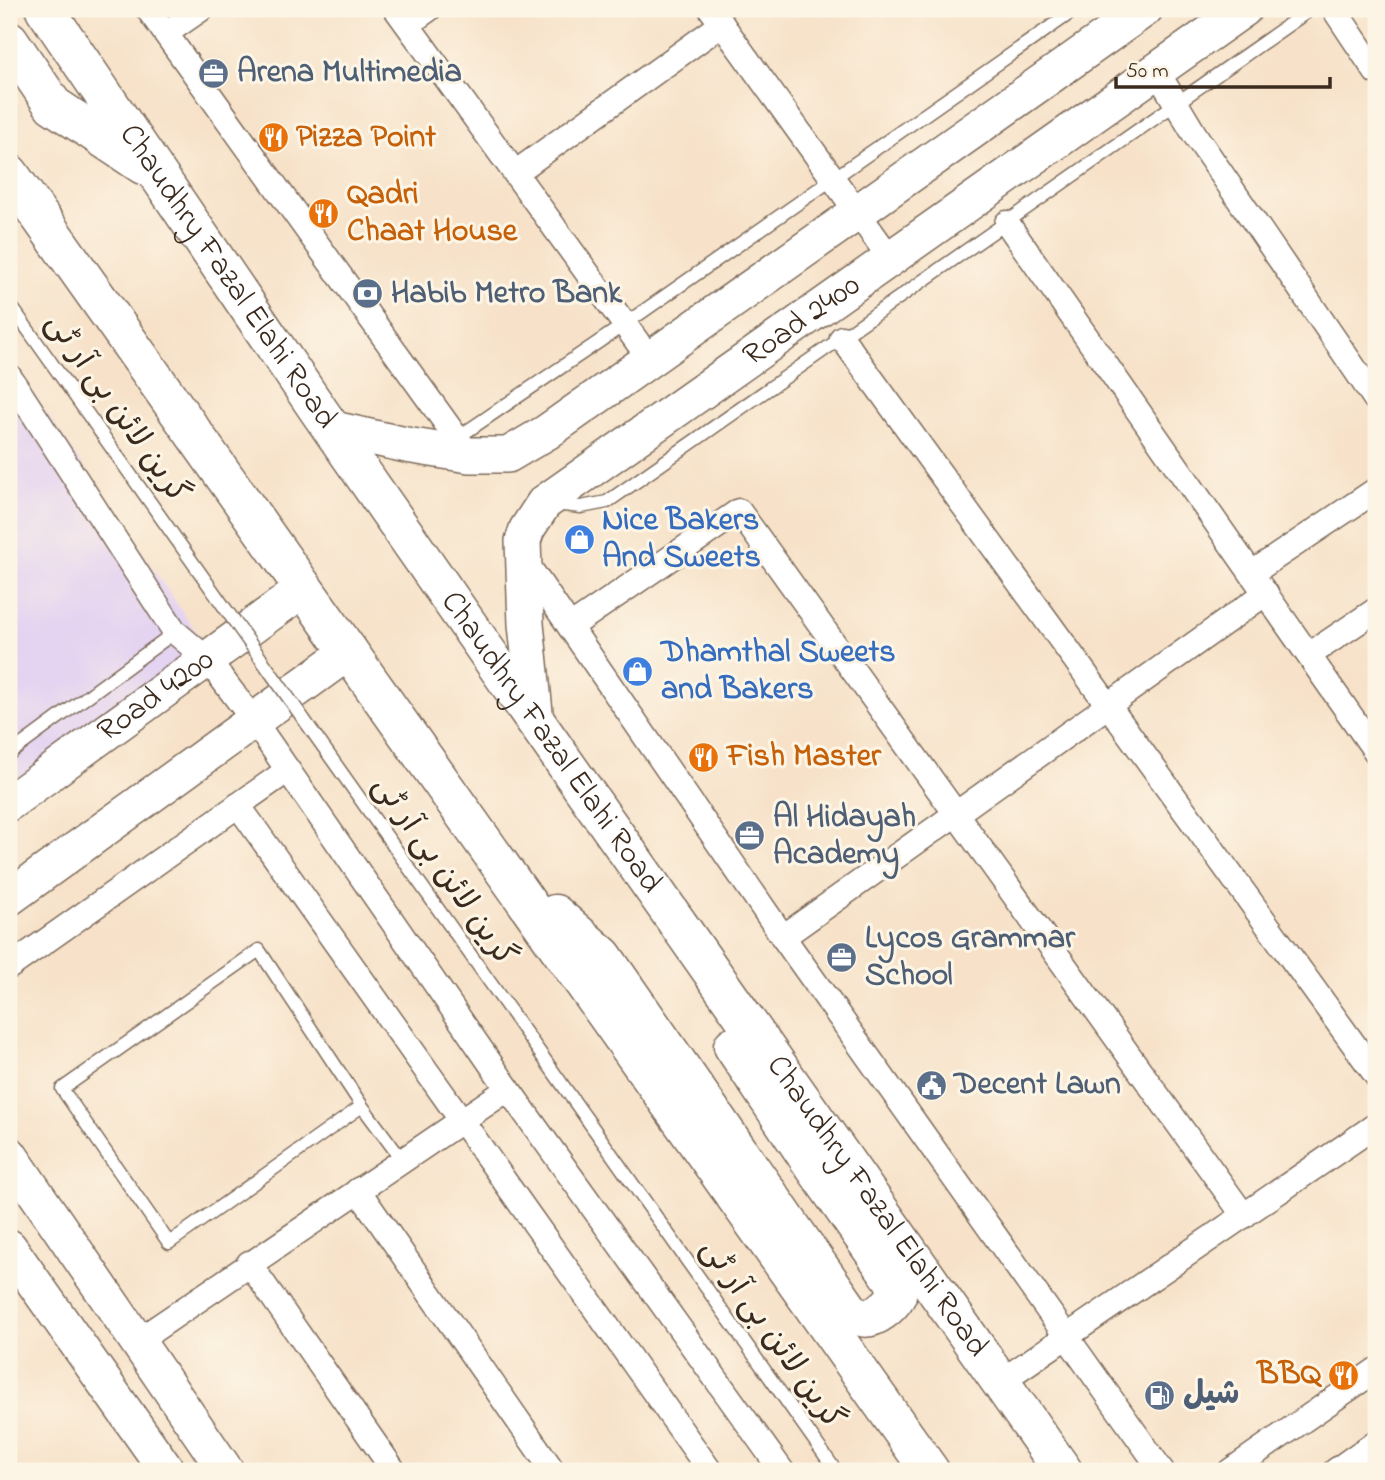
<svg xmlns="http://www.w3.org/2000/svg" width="1385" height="1480" font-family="'Indie Flower','Playpen Sans Arabic',sans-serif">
<rect width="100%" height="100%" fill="#fcf5e5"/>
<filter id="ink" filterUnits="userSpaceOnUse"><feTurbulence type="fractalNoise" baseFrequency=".0143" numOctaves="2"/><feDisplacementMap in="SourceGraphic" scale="14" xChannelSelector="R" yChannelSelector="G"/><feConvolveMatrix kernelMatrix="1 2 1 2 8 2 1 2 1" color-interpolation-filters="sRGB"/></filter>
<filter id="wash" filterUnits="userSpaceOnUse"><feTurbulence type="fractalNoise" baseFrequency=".00686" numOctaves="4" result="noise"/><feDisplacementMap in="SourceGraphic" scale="28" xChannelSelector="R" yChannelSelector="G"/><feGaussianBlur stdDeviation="1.57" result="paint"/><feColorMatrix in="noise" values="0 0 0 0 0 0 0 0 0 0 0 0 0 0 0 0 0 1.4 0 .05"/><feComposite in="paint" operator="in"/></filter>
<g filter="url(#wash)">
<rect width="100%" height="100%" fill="#f7e2c9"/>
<path fill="#e4d3f1" d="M9,359L212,655L9,801Z"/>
</g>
<g filter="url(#ink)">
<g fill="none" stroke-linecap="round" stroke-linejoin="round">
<defs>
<g id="lane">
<path d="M457,438L625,324L1076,9"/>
<path d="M554,504L581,507L607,502L1311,9"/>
<path d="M9,754L175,632"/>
<path d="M362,1106L169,1243L62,1089L259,950L362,1106L402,1160"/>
</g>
<g id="street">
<path d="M148,9L469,455"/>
<path d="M396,9L649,358"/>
<path d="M711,9L890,258"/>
<path d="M1334,9L1376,72"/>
<path d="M408,24L429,9"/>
<path d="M166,33L201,9"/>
<path d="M1156,70L1195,135L1376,400"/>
<path d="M515,173L722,24"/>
<path d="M1007,223L1376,752"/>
<path d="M842,338L1376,1075"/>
<path d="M9,376L175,632L208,660L254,721L508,1089L782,1471"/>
<path d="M524,560L783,937L1162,1471"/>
<path d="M1252,573L1376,490"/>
<path d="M570,627L739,511L1244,1216"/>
<path d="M1309,655L1376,610"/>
<path d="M238,805L710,1471"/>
<path d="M783,937L1266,593"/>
<path d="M9,967L288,770"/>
<path d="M358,1190L553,1471"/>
<path d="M249,1263L394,1471"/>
<path d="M136,1342L508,1089"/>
<path d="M1000,1382L1376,1125"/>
<path d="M1230,1471L1376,1370"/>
<path d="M1335,1471L1376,1442"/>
</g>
<g id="secondary">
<path d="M334,429L406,445L469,455H508L547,432L1145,9"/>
<path id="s1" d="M536,722L526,624L523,541L527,529L544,503L1244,9"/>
<path id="s2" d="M9,803L305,588"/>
<path d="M9,898L350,651"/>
<path d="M9,1154L226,1471"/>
<path d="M9,1247L167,1471"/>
</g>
<g id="primary">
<path id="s3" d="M45,9L319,411L536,722L1063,1471"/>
<path d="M9,40L53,105L143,165"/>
<path d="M9,173L930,1471"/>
<path d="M555,914L603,956L850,1311C853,1313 857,1316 861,1317C875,1321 891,1305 897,1295L894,1281L808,1158L733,1046"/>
</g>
</defs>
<use href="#lane" stroke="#7d6a5a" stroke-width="15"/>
<use href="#street" stroke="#7d6a5a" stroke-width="27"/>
<use href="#secondary" stroke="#7d6a5a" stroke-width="38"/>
<use href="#primary" stroke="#7d6a5a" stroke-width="41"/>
<use href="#lane" stroke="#fff" stroke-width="12"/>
<use href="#street" stroke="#fff" stroke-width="24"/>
<use href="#secondary" stroke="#fff" stroke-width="35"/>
<use href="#primary" stroke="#fff" stroke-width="38"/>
<defs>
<path id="lane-bridge" d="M9,303L836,1471"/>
</defs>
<use href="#lane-bridge" stroke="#7d6a5a" stroke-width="15" stroke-linecap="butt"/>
<use href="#lane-bridge" stroke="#fff" stroke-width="12"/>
</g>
</g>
<defs>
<symbol id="office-disc" viewBox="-11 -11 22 22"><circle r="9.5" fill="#5c6f8a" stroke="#fcf5e5"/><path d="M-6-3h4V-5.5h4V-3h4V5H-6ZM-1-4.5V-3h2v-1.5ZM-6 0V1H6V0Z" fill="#fff"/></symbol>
<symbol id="restaurant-disc" viewBox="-11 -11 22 22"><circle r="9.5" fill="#e8710a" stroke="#fcf5e5"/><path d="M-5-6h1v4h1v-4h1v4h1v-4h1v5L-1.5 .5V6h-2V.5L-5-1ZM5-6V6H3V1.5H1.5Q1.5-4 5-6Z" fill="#fff"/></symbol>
<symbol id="bank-disc" viewBox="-11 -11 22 22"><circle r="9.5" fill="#5c6f8a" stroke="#fcf5e5"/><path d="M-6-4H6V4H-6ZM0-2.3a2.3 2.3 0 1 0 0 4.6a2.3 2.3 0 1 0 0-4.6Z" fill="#fff"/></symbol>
<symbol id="shop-disc" viewBox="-11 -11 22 22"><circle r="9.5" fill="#3f7fe0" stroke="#fcf5e5"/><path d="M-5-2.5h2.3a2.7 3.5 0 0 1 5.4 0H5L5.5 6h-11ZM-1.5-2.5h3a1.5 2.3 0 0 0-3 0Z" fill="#fff"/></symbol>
<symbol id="civic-disc" viewBox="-11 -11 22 22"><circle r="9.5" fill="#5c6f8a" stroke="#fcf5e5"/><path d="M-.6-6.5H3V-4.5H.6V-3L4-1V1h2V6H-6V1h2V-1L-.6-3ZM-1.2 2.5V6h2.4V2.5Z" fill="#fff"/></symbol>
<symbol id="fuel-disc" viewBox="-11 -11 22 22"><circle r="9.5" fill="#5c6f8a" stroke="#fcf5e5"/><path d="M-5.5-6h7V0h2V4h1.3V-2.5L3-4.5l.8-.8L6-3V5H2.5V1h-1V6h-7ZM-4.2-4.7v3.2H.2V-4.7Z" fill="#fff"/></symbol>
</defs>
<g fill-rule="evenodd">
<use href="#office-disc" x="196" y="56" width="35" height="35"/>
<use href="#restaurant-disc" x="256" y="120" width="35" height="35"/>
<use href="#restaurant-disc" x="306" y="196" width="35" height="35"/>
<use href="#bank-disc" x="350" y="276" width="35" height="35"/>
<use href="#shop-disc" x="562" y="522" width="35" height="35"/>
<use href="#shop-disc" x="620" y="654" width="35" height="35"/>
<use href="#restaurant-disc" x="686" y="740" width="35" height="35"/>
<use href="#office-disc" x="732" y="818" width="35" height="35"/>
<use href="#office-disc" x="824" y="940" width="35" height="35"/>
<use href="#civic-disc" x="914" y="1068" width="35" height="35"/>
<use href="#restaurant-disc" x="1326" y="1358" width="35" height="35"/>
<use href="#fuel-disc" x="1142" y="1378" width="35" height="35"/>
</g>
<g text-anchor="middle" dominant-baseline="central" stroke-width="6" stroke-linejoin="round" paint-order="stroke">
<g font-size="32" font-weight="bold" fill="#4e5e75" stroke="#fcf5e5" text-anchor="start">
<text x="237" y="73">Arena Multimedia</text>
<text x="391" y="294">Habib Metro Bank</text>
<text x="773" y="818">Al Hidayah<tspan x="773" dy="37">Academy</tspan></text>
<text x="865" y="939">Lycos Grammar<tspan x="865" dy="37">School</tspan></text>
<text x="954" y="1085">Decent Lawn</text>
<text x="1183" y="1395">شیل</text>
</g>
<g font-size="32" font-weight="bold" fill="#c56008" stroke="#fcf5e5" text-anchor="start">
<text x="296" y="138">Pizza Point</text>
<text x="347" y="195">Qadri<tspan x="347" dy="37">Chaat House</tspan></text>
<text x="727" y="757">Fish Master</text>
<text x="1321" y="1375" text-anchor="end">BBQ</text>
</g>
<g font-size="32" fill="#3b2a1e" stroke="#fcf5e5">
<text stroke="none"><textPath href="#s3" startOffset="324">Chaudhry Fazal Elahi Road</textPath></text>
<text stroke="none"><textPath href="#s1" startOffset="541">Road 2400</textPath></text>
<text transform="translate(116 409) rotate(55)">گرین لائن بی آر ٹی</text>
<text stroke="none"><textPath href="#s2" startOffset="182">Road 4200</textPath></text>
<text stroke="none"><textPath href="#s3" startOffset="891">Chaudhry Fazal Elahi Road</textPath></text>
<text transform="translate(443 872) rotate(55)">گرین لائن بی آر ٹی</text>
<text stroke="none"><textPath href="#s3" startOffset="1458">Chaudhry Fazal Elahi Road</textPath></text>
<text transform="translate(771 1335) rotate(55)">گرین لائن بی آر ٹی</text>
</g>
<g font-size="32" font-weight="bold" fill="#366cbe" stroke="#fcf5e5" text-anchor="start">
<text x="602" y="521">Nice Bakers<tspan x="602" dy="37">And Sweets</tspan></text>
<text x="661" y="653">Dhamthal Sweets<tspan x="661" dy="37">and Bakers</tspan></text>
</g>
</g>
<rect width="1385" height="1480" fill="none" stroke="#fcf5e5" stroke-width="35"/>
<path d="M1116 77v10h214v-10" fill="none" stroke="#3b2a1e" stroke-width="3.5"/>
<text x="1126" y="77" font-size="21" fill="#3b2a1e" stroke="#fcf5e5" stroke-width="5" paint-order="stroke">50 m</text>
</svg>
